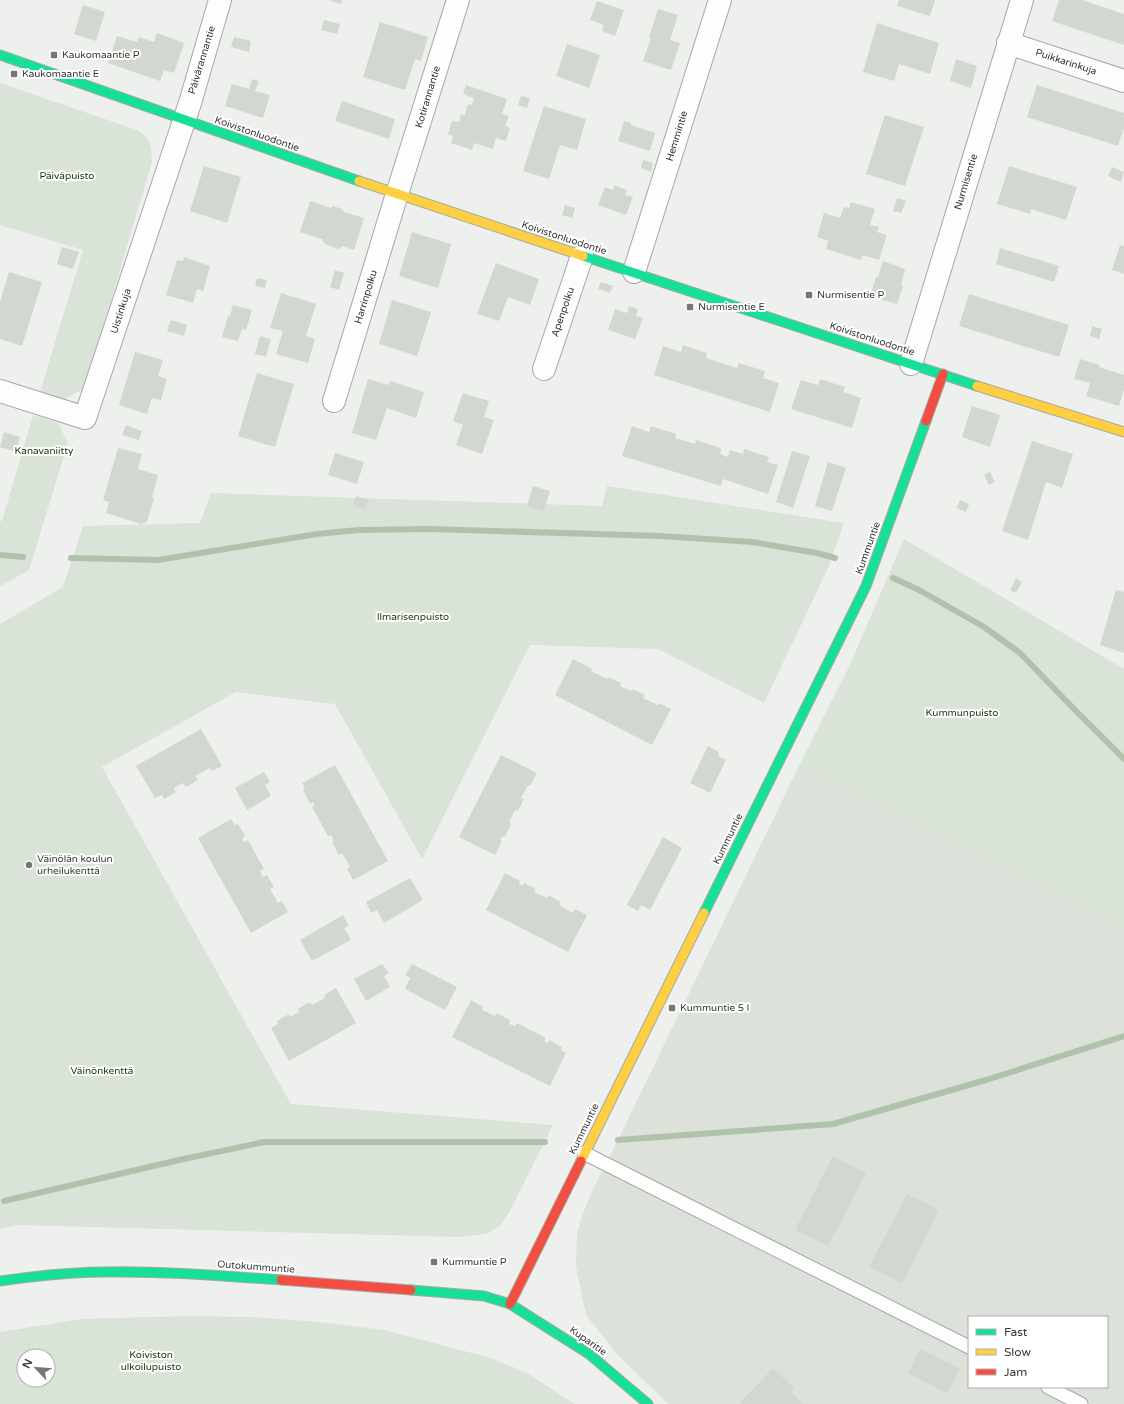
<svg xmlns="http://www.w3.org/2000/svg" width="1124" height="1404" font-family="'Varela Round',sans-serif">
<rect width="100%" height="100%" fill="#eef0ed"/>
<path fill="#dce1da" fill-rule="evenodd" d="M799,766L1124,929V1404H668L618,1355L586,1315L576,1266L577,1233L582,1216L592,1191L618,1140ZM969,1317H1107V1387H969Z"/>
<g fill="#dae3d7" fill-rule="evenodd">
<path d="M0,83L137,130C152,139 151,145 152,162L85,388L65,399L40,392L83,250L0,225Z"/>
<path d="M33,415L58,423L68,443L29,570L0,586V521H2Z"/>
<path d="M607,486L844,523L828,568L764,703L658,649L530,645L422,859L335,704L236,692L102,767L291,1104L553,1125L510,1211L500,1226L486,1234L459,1237L17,1225L0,1229V624L63,587L83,526L200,523L211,493L602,506Z"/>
<path d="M904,539L1124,669V929L799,766L848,669Z"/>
<path d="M187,1316L252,1317L319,1322L384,1330L491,1358L527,1373L575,1404H0V1332L81,1319ZM24,1356H48V1380H24Z"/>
</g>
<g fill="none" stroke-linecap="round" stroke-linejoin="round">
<g stroke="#b1c2ac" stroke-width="6">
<path d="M0,555L23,557"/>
<path d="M71,558L158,560L317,534L358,530L430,529L660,536L752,542L817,553L835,558"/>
<path d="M893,578L919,590L984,627L1020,653L1074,709L1124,759"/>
<path d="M618,1140L833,1124L986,1080L1124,1036"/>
<path d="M4,1201L179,1160L264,1142H545"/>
</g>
</g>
<g fill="#d2d7d0">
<path d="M329,0H342L341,4Z"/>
<path d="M899,0H935L930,16L897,6Z"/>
<path d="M1059,0H1082L1124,14V45L1052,21Z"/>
<path d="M597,1L624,10L615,36L602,31L604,25L590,20Z"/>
<path d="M83,5L105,12L96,41L74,34Z"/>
<path d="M658,9L678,15L670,40L680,43L671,70L643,61L651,38L649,37Z"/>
<path d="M324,20L340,24L337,34L321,30Z"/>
<path d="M380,22L428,37L421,61L415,59L405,90L363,77Z"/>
<path d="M877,23L939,43L930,74L899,64L894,81L863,72Z"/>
<path d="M157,33L184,43L174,73L164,70L160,81L108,63L117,36L137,42L139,37L154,42Z"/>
<path d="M234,37L251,41L249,52L231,47Z"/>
<path d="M567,44L600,55L589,88L556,76Z"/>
<path d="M956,59L977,66L971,88L950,81Z"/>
<path d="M252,79L259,81L255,91L270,95L263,118L225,106L232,84L249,89Z"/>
<path d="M466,85L507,99L502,114L509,116L505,126L510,128L506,141L496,138L493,149L474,143L472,150L451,143L453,136L448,134L452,121L459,122L461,114L465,115L468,104L472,105L474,98L463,94Z"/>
<path d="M1037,85L1124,113V127L1118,146L1027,117Z"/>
<path d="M521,96L530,98L527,108L518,105Z"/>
<path d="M342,101L395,119L389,139L335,121Z"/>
<path d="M544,106L586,119L577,150L560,145L549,179L523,171Z"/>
<path d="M885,115L924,127L905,186L866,174Z"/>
<path d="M624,121L631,123V125L655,133L650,151L618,141Z"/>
<path d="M643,160L653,163L651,172L641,168Z"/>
<path d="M204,166L241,177L227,223L190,211Z"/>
<path d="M1009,166L1077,187L1066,220L1031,209L1030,214L997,204Z"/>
<path d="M1112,167L1124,172L1121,182L1108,176Z"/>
<path d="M614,185L627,190L625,195L633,197L626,215L598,205L605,187L613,190Z"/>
<path d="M897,198L906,201L901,213L893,211Z"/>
<path d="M310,201L331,208L333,206L342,209L344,212L364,218L354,250L343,246L338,249L325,244L322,239L300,232Z"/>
<path d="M851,202L875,209L870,225L879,227L877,232L887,235L879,260L863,255L861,260L826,249L828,241L817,237L824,213L840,218L844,207L849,208Z"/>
<path d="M565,205L575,208L572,218L562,215Z"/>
<path d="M412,232L451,244L438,288L399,276Z"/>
<path d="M1120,245L1124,246V274L1112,270Z"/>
<path d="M62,247L79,252L73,269L57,264Z"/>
<path d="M1000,248L1059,266L1054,282L996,264Z"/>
<path d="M184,257L210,266L203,291L197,289L193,303L166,295L177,260L183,261Z"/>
<path d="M883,261L905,269L901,285L903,286L897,304L870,296L876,277H878Z"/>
<path d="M496,263L539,279L530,305L508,297L499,321L477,314Z"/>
<path d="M335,270L344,273L339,290L330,287Z"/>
<path d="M9,272L42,282L22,346L0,339V302Z"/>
<path d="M257,278L267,280L265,288L255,286Z"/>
<path d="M601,282L613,286L610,293L598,289Z"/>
<path d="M281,293L316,304L306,336L315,339L308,363L276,354L283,331L270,328Z"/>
<path d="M969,294L1069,325L1059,357L959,326Z"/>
<path d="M392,300L431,312L417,356L379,344Z"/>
<path d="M233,305L252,310L246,330L242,329L238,341L222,337L228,316H230Z"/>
<path d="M629,306L638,309L636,316L643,318L635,339L608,330L615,309L627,313Z"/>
<path d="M171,320L187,325L184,336L167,331Z"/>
<path d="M1092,326L1102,329L1099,339L1090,336Z"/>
<path d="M260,336L271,339L266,357L255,354Z"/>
<path d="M683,345L707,353L706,358L737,368L739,363L765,371L763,378L779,383L770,412L654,375L663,346L681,352Z"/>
<path d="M135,352L163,360L158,376L167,379L161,400L152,398L147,414L119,405Z"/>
<path d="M1080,359L1100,365L1099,367L1124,375V389L1119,406L1086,396L1090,383L1074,379Z"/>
<path d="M257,373L294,384L275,447L238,436Z"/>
<path d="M368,379L388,385L390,381L424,392L416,418L387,408L376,440L352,433Z"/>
<path d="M820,379L845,387L843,392L861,398L852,428L791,409L801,380L818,385Z"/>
<path d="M463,393L489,401L484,417L494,420L482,454L456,445L463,425L453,421Z"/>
<path d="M972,406L1000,415L990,447L962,437Z"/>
<path d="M126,425L142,431L139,440L122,435Z"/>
<path d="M632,426L649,432L651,426L676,434L675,438L695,444L696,440L721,448L720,454L728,457L730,450L743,454L744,449L769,457L767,462L778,465L768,494L723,479L721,486L622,456Z"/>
<path d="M4,432L20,437L16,452L0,447Z"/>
<path d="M1032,441L1073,454L1062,488L1046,482L1028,540L1002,531Z"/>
<path d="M118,448L142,454L138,469L158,475L152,497L154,498L147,522L141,524L106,513L109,502L103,500Z"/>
<path d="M792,451L810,456L793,508L776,502Z"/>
<path d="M335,453L364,462L357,484L328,475Z"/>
<path d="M828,462L846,468L832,511L815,506Z"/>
<path d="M990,472L995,482L989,485L984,475Z"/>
<path d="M533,486L550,491L544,511L527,506Z"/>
<path d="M356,496L368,500L365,510L353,506Z"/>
<path d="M960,500L969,504L966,512L956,508Z"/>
<path d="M1016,578L1022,582L1016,593L1010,590Z"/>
<path d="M1116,590L1124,592V653L1100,645Z"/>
<path d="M573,659L592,669L591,671L607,679L608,677L621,683L620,686L631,691L632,689L645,695L643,698L658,705L659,703L671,709L652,745L555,695Z"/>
<path d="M201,729L222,766L212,771L210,768L195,776L198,780L186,787L183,783L174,788L176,792L164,799L162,795L155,798L136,766Z"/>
<path d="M708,746L719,752L718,756L726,760L710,793L690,783Z"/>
<path d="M501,755L537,773L530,786L528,785L521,798L524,799L518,811L515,810L509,822L511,824L505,837L502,836L500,840L502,841L495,855L459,837Z"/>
<path d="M335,765L388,861L353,880L347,869L350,866L342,853L339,855L332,842L334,841L331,835L328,836L312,807L315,805L313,802L310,804L303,790L305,788L302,783Z"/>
<path d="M264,772L270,782L265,785L271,796L247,810L235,788Z"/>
<path d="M231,819L235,825L238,824L245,836L242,838L244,842L248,840L264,869L260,871L263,877L267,875L274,887L270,889L278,903L282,901L288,912L251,933L198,838Z"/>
<path d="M663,837L682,848L650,910L641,905L638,911L627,905Z"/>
<path d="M505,873L520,881L519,884L523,886L524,883L536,889L534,892L547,898L548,895L561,902L559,905L573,913L575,909L587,915L568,952L486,910Z"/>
<path d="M410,878L423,900L384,923L377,910L371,913L366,902Z"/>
<path d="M343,915L349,926L344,928L351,940L312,961L300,940Z"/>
<path d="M382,964L389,973L384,976L390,987L366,1001L354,979Z"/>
<path d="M412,964L457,987L445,1010L405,989L410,978L405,975Z"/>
<path d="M336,988L356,1023L289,1061L271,1028L278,1024L277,1021L289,1014L290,1017L299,1012L298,1009L310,1002L312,1005L325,998L324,995Z"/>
<path d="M471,1000L483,1007L482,1010L495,1016L496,1013L510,1020L509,1024L515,1026L517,1023L546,1038L544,1041L548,1043L549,1040L562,1047L561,1050L566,1053L550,1086L452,1037Z"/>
<path d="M833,1156L866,1173L828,1246L795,1230Z"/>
<path d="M907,1194L939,1210L902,1283L869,1267Z"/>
<path d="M920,1349L960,1369L947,1393L908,1373Z"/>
<path d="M773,1368L794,1388L791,1392L803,1404H741L740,1403Z"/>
</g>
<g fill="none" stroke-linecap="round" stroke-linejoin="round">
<defs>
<g id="lane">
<path d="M584,1153L969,1347"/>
<path d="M1048,1387L1081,1404"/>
</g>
<g id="street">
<path d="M1008,43L1124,81"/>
<path d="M634,272L720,0"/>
<path d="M911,364L1022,0"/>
<path d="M544,369L582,256"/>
<path d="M0,391L85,418L190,103L220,0"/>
<path d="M334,401L397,194L458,0"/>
</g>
<g id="fast">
<path d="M0,55L359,181"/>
<path d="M583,256L977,386"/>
<path d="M704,913L866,586L926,421"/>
<path d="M0,1281C35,1276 70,1272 106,1272C164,1271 223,1276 281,1280"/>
<path d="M411,1290L484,1296L510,1304L589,1354L648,1404"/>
</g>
<g id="slow">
<path d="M359,181L583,256"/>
<path d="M977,386L1124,432"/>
<path d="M581,1161L704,913"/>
</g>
<g id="jam">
<path d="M926,421L943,374"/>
<path d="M281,1280L411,1290"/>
<path d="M510,1304L581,1161"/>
</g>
</defs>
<use href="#lane" stroke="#a6a7a6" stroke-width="15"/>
<use href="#street" stroke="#a6a7a6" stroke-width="24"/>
<use href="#fast" stroke="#a6a7a6" stroke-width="11"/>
<use href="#slow" stroke="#a6a7a6" stroke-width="11"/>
<use href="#jam" stroke="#a6a7a6" stroke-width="11"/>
<use href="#lane" stroke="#fcfdfc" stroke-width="13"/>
<use href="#street" stroke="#fcfdfc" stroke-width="22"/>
<use href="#fast" stroke="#16e098" stroke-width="9"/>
<use href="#slow" stroke="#ffcf43" stroke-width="9"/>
<use href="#jam" stroke="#f24e42" stroke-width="9"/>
</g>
<g fill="#777876" stroke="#fff" stroke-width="1.5">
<rect x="50" y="51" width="8" height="8" rx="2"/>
<rect x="10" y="70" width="8" height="8" rx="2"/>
<rect x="805" y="291" width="8" height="8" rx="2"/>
<rect x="686" y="303" width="8" height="8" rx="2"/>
<circle cx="29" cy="865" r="4"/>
<rect x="668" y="1004" width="8" height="8" rx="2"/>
<rect x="430" y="1258" width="8" height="8" rx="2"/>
</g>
<g text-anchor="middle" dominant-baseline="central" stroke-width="4" stroke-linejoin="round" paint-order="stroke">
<g font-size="10" fill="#373836" stroke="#fff" text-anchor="start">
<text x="62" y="55">Kaukomaantie P</text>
<text x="22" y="74">Kaukomaantie E</text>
<text x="817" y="295">Nurmisentie P</text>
<text x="698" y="307">Nurmisentie E</text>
<text x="37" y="859">Väinölän koulun<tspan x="37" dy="12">urheilukenttä</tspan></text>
<text x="680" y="1008">Kummuntie 5 I</text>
<text x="442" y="1262">Kummuntie P</text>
</g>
<g font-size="10" fill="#373836" stroke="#fff">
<text transform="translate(202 60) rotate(-73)">Päivärannantie</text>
<text transform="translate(1066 62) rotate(18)">Puikkarinkuja</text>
<text transform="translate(428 97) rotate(-73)">Kotirannantie</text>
<text transform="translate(257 134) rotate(19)">Koivistonluodontie</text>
<text transform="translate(677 136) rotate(-73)">Hemmintie</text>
<text transform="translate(966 182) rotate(-73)">Nurmisentie</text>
<text transform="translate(564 238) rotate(18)">Koivistonluodontie</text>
<text transform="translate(366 297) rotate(-73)">Harrinpolku</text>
<text transform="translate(121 311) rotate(-72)">Uistinkuja</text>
<text transform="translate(563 312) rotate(-71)">Apenpolku</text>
<text transform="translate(872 339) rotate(18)">Koivistonluodontie</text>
<text transform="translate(868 548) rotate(-70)">Kummuntie</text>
<text transform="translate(728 839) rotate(-64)">Kummuntie</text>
<text transform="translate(584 1129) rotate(-64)">Kummuntie</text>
<text transform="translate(256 1267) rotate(4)">Outokummuntie</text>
<text transform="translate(588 1341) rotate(35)">Kuparitie</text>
</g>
<g font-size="10" fill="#16360a" stroke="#fff">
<text x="67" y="176">Päiväpuisto</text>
<text x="44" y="451">Kanavaniitty</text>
<text x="413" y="617">Ilmarisenpuisto</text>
<text x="962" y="713">Kummunpuisto</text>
<text x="102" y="1071">Väinönkenttä</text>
<text x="151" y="1355">Koiviston<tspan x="151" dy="12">ulkoilupuisto</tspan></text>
</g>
</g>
<rect x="968" y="1316" width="140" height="72" fill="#ffffff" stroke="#afafaf"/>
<rect x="976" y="1329" width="20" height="6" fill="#16e098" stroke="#afafaf"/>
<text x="1004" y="1336" font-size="12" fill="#373836">Fast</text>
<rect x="976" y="1349" width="20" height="6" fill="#ffcf43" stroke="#afafaf"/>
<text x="1004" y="1356" font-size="12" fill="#373836">Slow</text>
<rect x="976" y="1369" width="20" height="6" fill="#f24e42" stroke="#afafaf"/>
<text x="1004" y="1376" font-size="12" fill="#373836">Jam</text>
<g transform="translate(36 1368) rotate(296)"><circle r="19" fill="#ffffff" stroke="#afafaf"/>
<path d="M0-3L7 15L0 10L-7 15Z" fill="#777876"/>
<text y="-6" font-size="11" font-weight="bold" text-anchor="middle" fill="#373836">N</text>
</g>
</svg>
